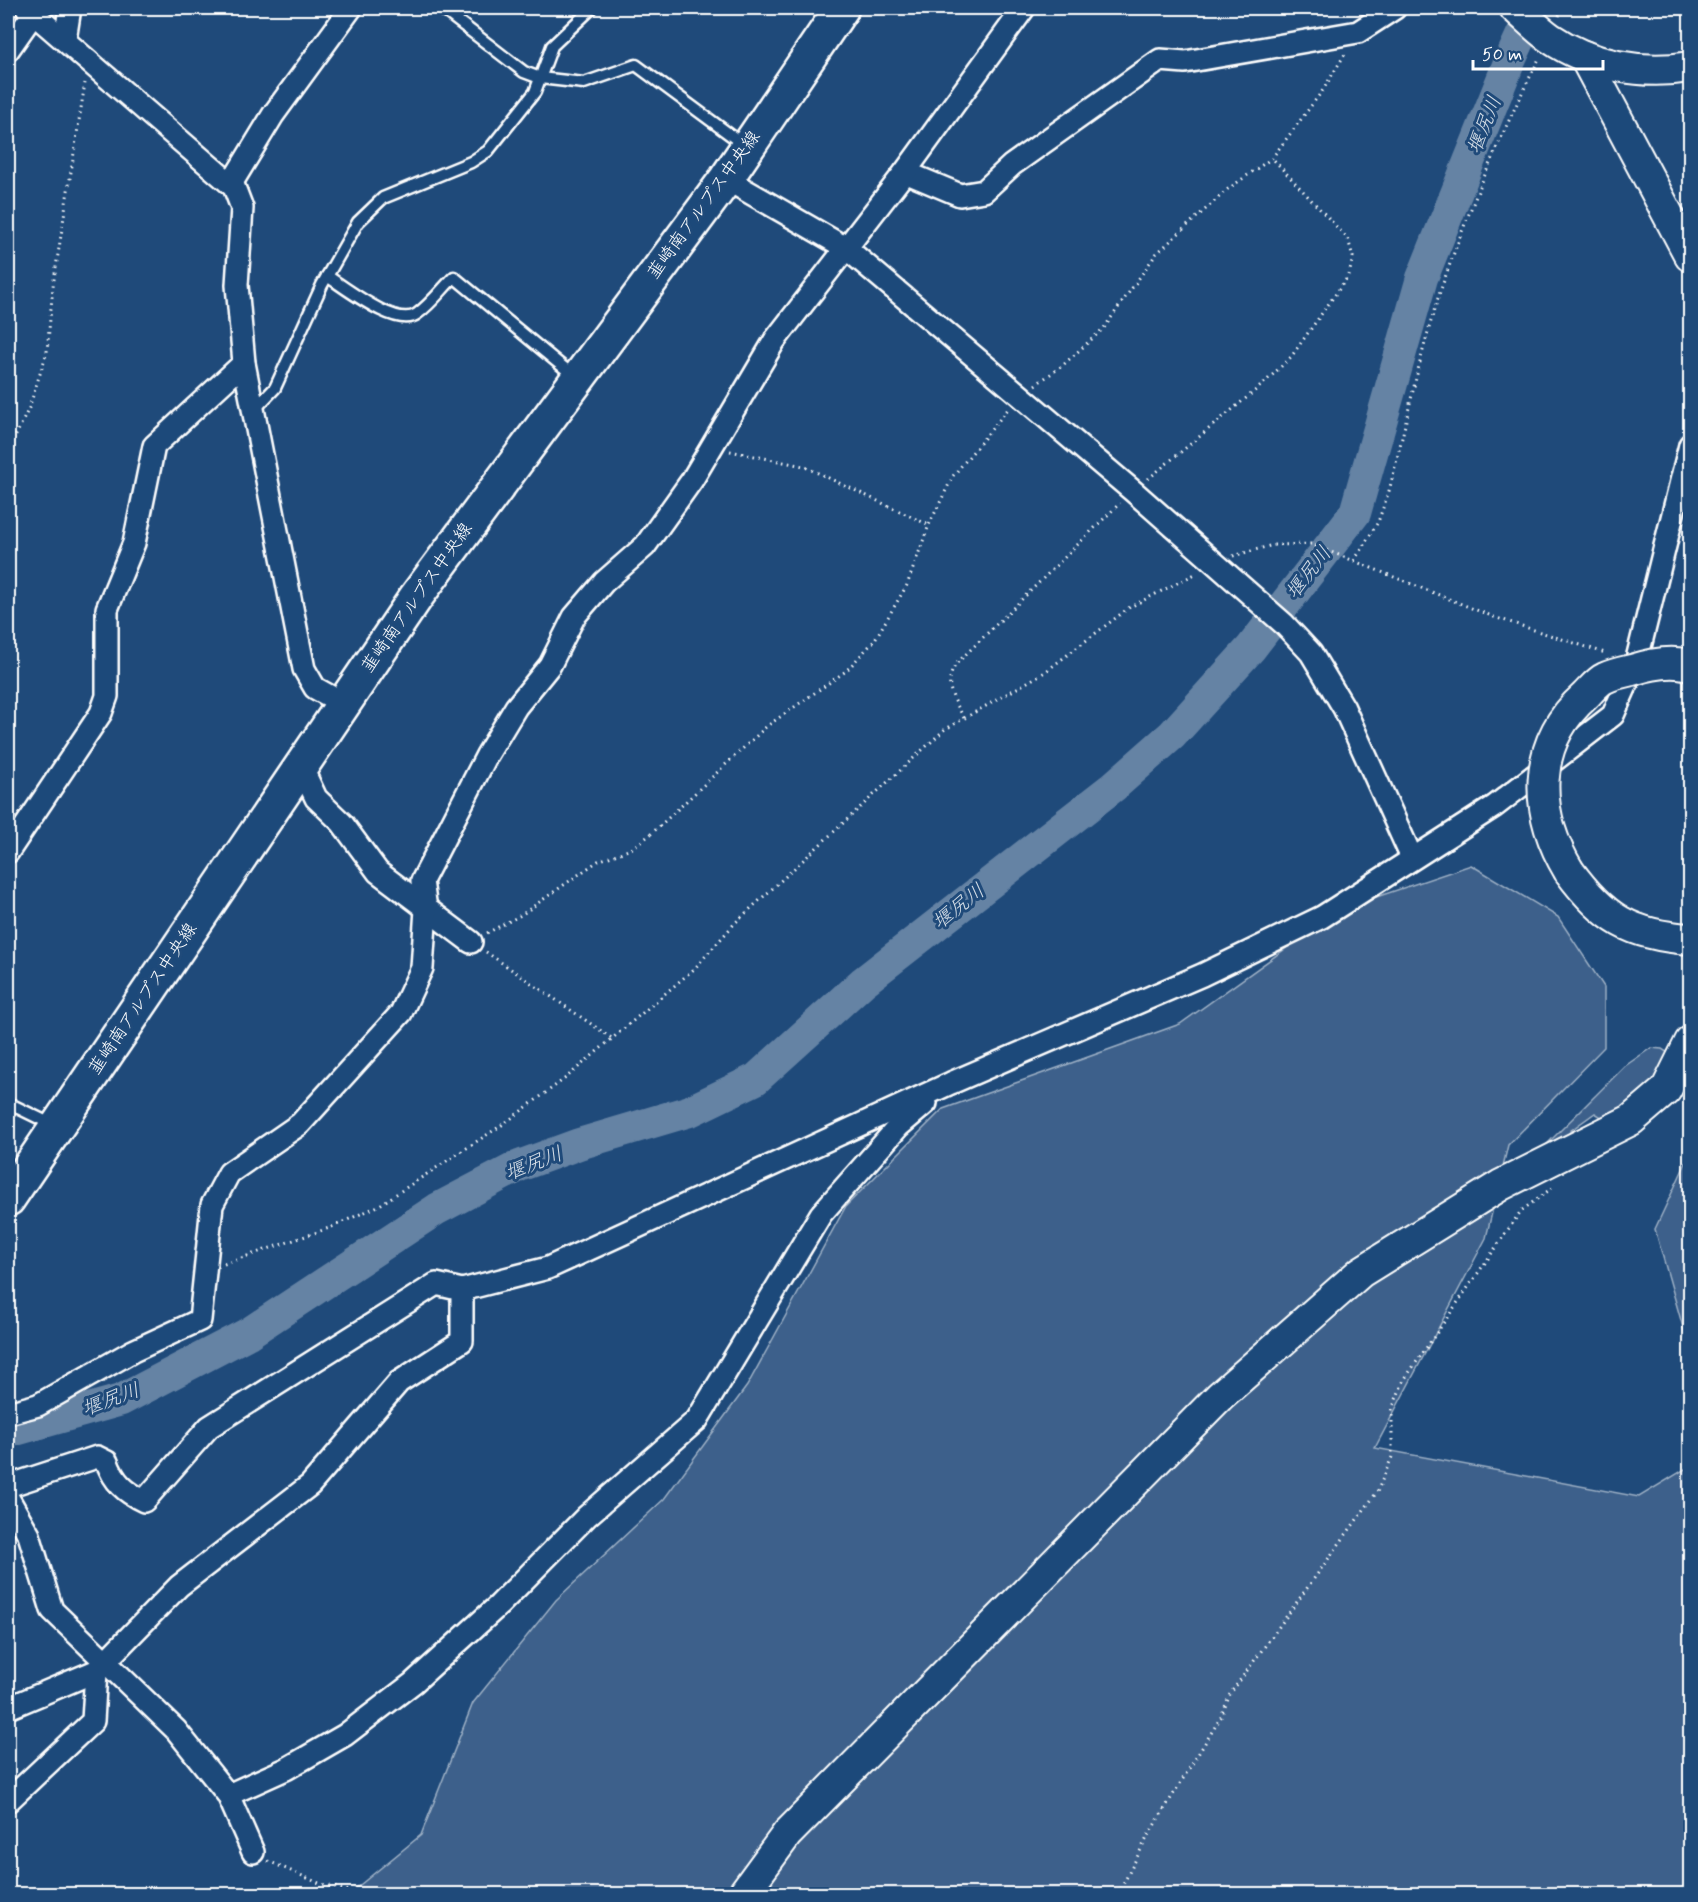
<svg xmlns="http://www.w3.org/2000/svg" width="1698" height="1902" font-family="Mynerve,'Klee One',sans-serif">
<rect width="100%" height="100%" fill="#1f4a7a"/>
<filter id="ink" filterUnits="userSpaceOnUse"><feTurbulence type="fractalNoise" baseFrequency=".0167" numOctaves="2"/><feDisplacementMap in="SourceGraphic" scale="12" xChannelSelector="R" yChannelSelector="G"/><feConvolveMatrix kernelMatrix="1 2 1 2 8 2 1 2 1" color-interpolation-filters="sRGB"/></filter>
<g filter="url(#ink)">
<g fill="#3c618b" stroke="#9eb0c5" stroke-width="1.5">
<path d="M1471,865L1558,917L1604,987V1047L1508,1145L1486,1238L1375,1448L1639,1497L1690,1466V1894H349L421,1835L473,1703L556,1600L664,1499L747,1386L846,1206L943,1109L1180,1024L1341,909Z"/>
<path d="M1651,1048L1662,1049L1673,1056L1619,1128L1595,1113L1570,1131L1568,1142L1536,1155L1625,1066Z"/>
<path d="M1690,1154V1352L1655,1229Z"/>
</g>
<g fill="none" stroke-linecap="round" stroke-linejoin="round">
<path stroke="#6583a4" stroke-width="32" d="M8,1432L121,1400L249,1333L437,1209L519,1166L579,1144L690,1111L756,1079L863,982L1113,787L1172,735L1251,648L1355,513L1422,278L1508,65L1534,8"/>
<defs>
<g id="lane">
<path d="M441,8L524,72L540,78L584,83L636,65L744,145"/>
<path d="M327,276C346,288 397,329 417,314C431,304 442,289 454,277L574,376"/>
<path d="M253,411L275,388L322,285L358,222L383,198L471,162L488,151L535,92L552,46L592,8"/>
<path d="M8,1103L53,1125"/>
</g>
<g id="street">
<path d="M27,8L234,187L242,208L237,285L244,363L304,669L315,688L342,703"/>
<path d="M65,40L70,8"/>
<path d="M8,50L34,13"/>
<path d="M905,172L960,195L984,191L1012,165L1160,60L1185,62L1358,32L1395,8"/>
<path d="M726,179L846,248L1133,491L1284,624L1311,653L1344,708L1412,858"/>
<path d="M231,184L273,115L351,8"/>
<path d="M301,766L316,798L342,823L378,872L471,942"/>
<path d="M8,852L101,713L107,696V609L134,543L154,446L244,363"/>
<path d="M8,1413L38,1405L133,1351L200,1320L212,1205L229,1173L300,1124L401,1013L422,968L426,909L422,881L487,755L516,707L550,665L574,617L604,582L645,546L692,480L775,340L905,172L1024,8"/>
<path d="M8,1486L97,1457L107,1462C114,1482 125,1492 144,1501L209,1427L436,1284L462,1290L548,1268L951,1083L1202,975L1322,917L1495,806L1613,715L1636,663L1690,445"/>
<path d="M8,1498L29,1535L52,1610L176,1730L228,1795L253,1852"/>
<path d="M8,1708L96,1671L179,1586L310,1485L399,1382L462,1341V1290"/>
<path d="M228,1795L286,1769L345,1735L413,1683L499,1605L587,1516L697,1420L821,1214L899,1126L926,1103"/>
<path d="M8,1801L93,1721L96,1671"/>
</g>
<g id="secondary">
<path d="M1515,8C1526,17 1537,29 1550,38C1591,66 1642,75 1690,67"/>
<path d="M1584,56L1690,256"/>
<path d="M1569,871C1604,919 1631,935 1690,939"/>
<path d="M743,1894L787,1834L1220,1396L1361,1272L1501,1185L1631,1120L1666,1090L1690,1042"/>
</g>
<path id="primary" d="M8,1199L416,597L726,179L842,8"/>
</defs>
<use href="#lane" stroke="#fff" stroke-width="15"/>
<use href="#street" stroke="#fff" stroke-width="26"/>
<use href="#secondary" stroke="#fff" stroke-width="34"/>
<use href="#primary" stroke="#fff" stroke-width="38"/>
<g stroke="#fff" stroke-width="3" stroke-dasharray="1.5 4.5" stroke-linecap="butt">
<path d="M1559,16L1562,8"/>
<path d="M1035,385L1062,366L1104,328L1156,254L1228,189L1272,158L1323,90L1345,54"/>
<path d="M730,451L803,466L929,525"/>
<path d="M8,452L29,408L47,352L53,286L85,83"/>
<path d="M1148,479L1262,385L1291,357L1349,275L1353,257L1348,239L1272,158"/>
<path d="M1233,556L1273,545L1311,544L1354,561L1378,522L1389,491C1406,425 1419,356 1440,292C1468,211 1501,133 1540,57"/>
<path d="M1354,561L1494,617L1605,653"/>
<path d="M964,718C953,697 942,684 957,663L1120,503"/>
<path d="M487,933L521,915L598,861L631,849L651,834L767,726L846,671L874,641L907,585L929,525L953,476L1008,409"/>
<path d="M486,952L613,1039"/>
<path d="M224,1264L332,1227L378,1206L505,1123L567,1077L694,969L735,923L944,730L1045,672L1130,607L1197,573"/>
<path d="M268,1861L321,1884L362,1894"/>
<path d="M1118,1894L1149,1834L1221,1717L1230,1694L1377,1492L1392,1457V1409L1404,1380L1521,1211L1552,1188"/>
</g>
<use href="#lane" stroke="#1f4a7a" stroke-width="10"/>
<use href="#street" stroke="#1f4a7a" stroke-width="21"/>
<use href="#secondary" stroke="#1f4a7a" stroke-width="30"/>
<use href="#primary" stroke="#1f4a7a" stroke-width="33"/>
<defs>
<path id="secondary-bridge" d="M1569,871C1534,813 1531,744 1585,696C1591,690 1598,681 1605,678C1613,674 1623,672 1632,670C1650,664 1672,660 1690,665"/>
</defs>
<use href="#secondary-bridge" stroke="#fff" stroke-width="34" stroke-linecap="butt"/>
<use href="#secondary-bridge" stroke="#1f4a7a" stroke-width="30"/>
</g>
</g>
<g text-anchor="middle" dominant-baseline="central" stroke-width="6" stroke-linejoin="round" paint-order="stroke">
<g font-size="18" fill="#fff" stroke="#1f4a7a">
<text transform="translate(704 205) rotate(-54)">韮崎南アルプス中央線</text>
<text transform="translate(417 598) rotate(-55)">韮崎南アルプス中央線</text>
<text transform="translate(143 999) rotate(-56)">韮崎南アルプス中央線</text>
</g>
<g font-size="20" font-style="italic" fill="#d8e0e8" stroke="#1f4a7a">
<text transform="translate(1485 125) rotate(-68)">堰尻川</text>
<text transform="translate(1309 573) rotate(-52)">堰尻川</text>
<text transform="translate(959 907) rotate(-38)">堰尻川</text>
<text transform="translate(534 1164) rotate(-21)">堰尻川</text>
<text transform="translate(111 1400) rotate(-20)">堰尻川</text>
</g>
</g>
<rect width="1698" height="1902" fill="none" stroke="#1f4a7a" stroke-width="30"/>
<rect x="15" y="15" width="1668" height="1872" fill="none" stroke="#fff" stroke-width="2" filter="url(#ink)"/>
<path d="M1473 60v9h130v-9" fill="none" stroke="#ffffff" stroke-width="3"/>
<text x="1482" y="60" font-size="18" fill="#ffffff" stroke="#1f4a7a" stroke-width="4.5" paint-order="stroke">50 m</text>
</svg>
